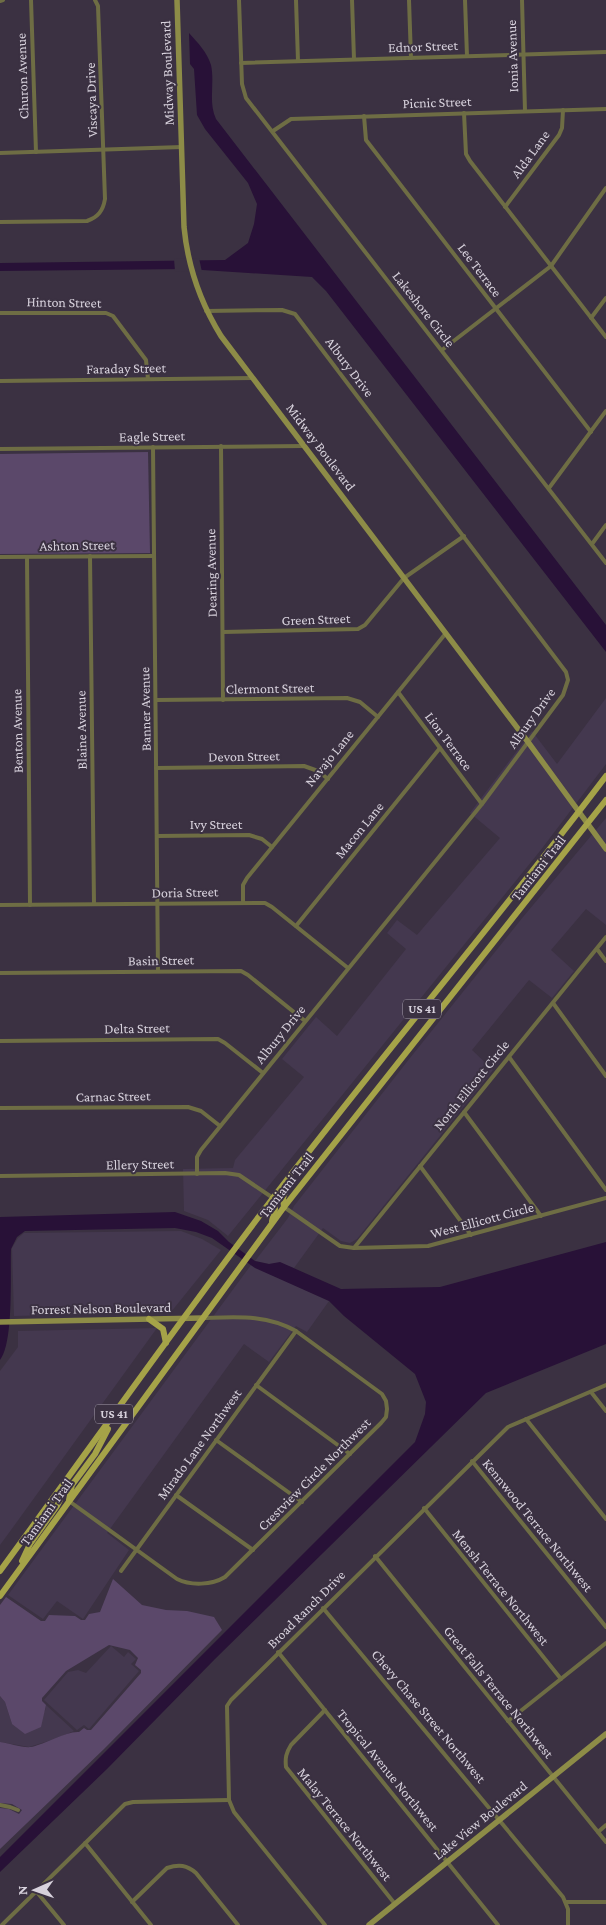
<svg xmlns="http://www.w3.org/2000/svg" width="606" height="1925" font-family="'Crimson Pro',serif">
<rect width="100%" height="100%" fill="#3b3142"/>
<g fill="#44384f">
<path d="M606,698V764L540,851L228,1236L208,1220L184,1211L183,1169L233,1168L235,1160L304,1077L282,1059L316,1017L337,1036L406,949L387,933L397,920L417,935L500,838L470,813L532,731L557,764Z"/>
<path d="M606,818V925L586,909L551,950L574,971L552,998L529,980L472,1050L493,1070L357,1239L350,1243L341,1241L323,1228L294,1268L280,1263L269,1264L255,1261L288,1218L294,1206L410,1058L523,917Z"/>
<path d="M181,1231L202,1239L221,1250L171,1312L14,1316L12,1248L18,1238L24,1233Z"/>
<path d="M251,1265L329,1301L307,1332L296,1326L269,1362L244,1344L107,1533L129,1550L83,1619L57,1601L43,1619L8,1595Z"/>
<path d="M157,1328L11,1530L0,1545V1371L18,1347V1331Z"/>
<path d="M111,1646L124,1657L128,1652L136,1659L131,1664L139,1671L89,1729L84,1725L77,1730L44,1700L68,1672L78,1670L86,1673Z"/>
<path d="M0,1696L5,1702L12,1724L45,1711L46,1705L74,1731L55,1739L29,1747L0,1742Z"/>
</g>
<g fill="#5b486a">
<path d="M148,452L150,553L0,554V454Z"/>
<path d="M113,1579L142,1605L166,1610L187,1611L214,1617L222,1630L104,1749L0,1849V1808L9,1809L19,1814L22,1810L12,1804L0,1803V1742C9,1743 22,1748 31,1747C46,1744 66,1731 79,1732L84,1728L87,1730H91L141,1673V1670L135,1665L138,1658L130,1650L109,1645L66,1671L42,1698V1701L46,1705L41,1727L25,1734L12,1724L5,1702L0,1696V1605L6,1597L41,1621H45L49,1615L75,1616L81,1620H85L89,1614L100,1612Z"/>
</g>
<g fill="#281137">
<path d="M189,33C198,43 207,52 211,65C215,83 208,102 216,119L606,625V652L326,291L312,277L187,269L0,271V263L225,260L248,243L254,224L257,204L248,183L205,129L197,115L194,69L190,64Z"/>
<path d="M175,1212L201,1221L218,1231L229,1242L255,1261L269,1264L280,1262L341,1289L440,1287L606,1242V1344L486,1393L215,1659L107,1769L0,1872V1857L415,1442L425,1414L426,1402L415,1374L344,1316L329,1301L255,1268L212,1238L196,1232L175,1228L25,1231L17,1237L11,1249C10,1274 14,1342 0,1360V1217Z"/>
</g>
<path fill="#3b3142" d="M199,258L202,272L175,271L174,259Z"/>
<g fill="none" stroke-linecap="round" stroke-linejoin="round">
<g stroke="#6e6d44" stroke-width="4">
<path d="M31,0L36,152"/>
<path d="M239,0L242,84L246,98L606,563"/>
<path d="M296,0L298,61"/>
<path d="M352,0L354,59"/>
<path d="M409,0L411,58"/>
<path d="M465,0L467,56"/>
<path d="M522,0L525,111"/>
<path d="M0,1L3,0"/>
<path d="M241,63L606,52"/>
<path d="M464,113L466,154L470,161L606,337"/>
<path d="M364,116L366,140L591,432"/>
<path d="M273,131L291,119L606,109"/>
<path d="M0,153L182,147"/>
<path d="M505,207L559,135L562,128L563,110"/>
<path d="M0,222L87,221C98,217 103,211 105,199L98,6L95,0"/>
<path d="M0,313H106L113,316L146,360L148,379"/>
<path d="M591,318L606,298"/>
<path d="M442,350L551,266L606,188"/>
<path d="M0,381L253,378"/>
<path d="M221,446L223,700"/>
<path d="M153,447L158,971"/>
<path d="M0,449L304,446"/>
<path d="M549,488L606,411"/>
<path d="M592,544L606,525"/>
<path d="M90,556L94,904"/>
<path d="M0,557L154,556"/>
<path d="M27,557L30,905"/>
<path d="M223,632L358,629L365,625L404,578L464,536"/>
<path d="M398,692L482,804"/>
<path d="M156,700L347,698L360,702L378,717"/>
<path d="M156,768L304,766L318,771L328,779"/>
<path d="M157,836L249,835L262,839L272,847"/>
<path d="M243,903V885L247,878L446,633"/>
<path d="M0,905L265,903L272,907L348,968"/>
<path d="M296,926L440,748"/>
<path d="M597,949L606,961"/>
<path d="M0,973L241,971L248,975L305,1021"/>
<path d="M553,1003L606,1076"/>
<path d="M0,1041L218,1039L225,1043L263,1073"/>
<path d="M509,1057L606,1190"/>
<path d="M0,1108L188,1107L201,1111L220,1126"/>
<path d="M464,1112L541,1216"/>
<path d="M420,1166L471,1235"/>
<path d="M197,1174V1157L201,1150L482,804L563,695L568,680L566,672L295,314L282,310L206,311"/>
<path d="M0,1176L225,1173L239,1175L273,1198"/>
<path d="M284,1207L340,1246L354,1248L428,1246L606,1198"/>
<path d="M354,1248L606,937"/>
<path d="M256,1385L350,1454"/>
<path d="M591,1392L606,1411"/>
<path d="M526,1419L606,1519"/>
<path d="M216,1440L302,1502"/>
<path d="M472,1461L606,1627"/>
<path d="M176,1495L253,1550"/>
<path d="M69,1501L177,1579C191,1586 212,1585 225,1577L381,1423L386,1417L387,1409L386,1401L382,1394L296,1331C266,1314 236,1317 203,1318"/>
<path d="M424,1508L561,1679"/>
<path d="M375,1556L606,1842"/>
<path d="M121,1571L296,1331"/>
<path d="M323,1608L563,1897L568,1909V1925"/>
<path d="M278,1652L498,1925"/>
<path d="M325,1710L291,1745C286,1753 285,1758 286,1767L395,1904"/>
<path d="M508,1721L606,1643"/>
<path d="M0,1805L10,1807L18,1810"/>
<path d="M598,1832L606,1825"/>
<path d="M85,1843L151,1925"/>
<path d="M36,1891L64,1925"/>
<path d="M132,1902L167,1868C179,1864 187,1865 196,1873L238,1925"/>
<path d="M566,1902H606"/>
<path d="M2,1925L125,1804L133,1802L229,1800"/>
<path d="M325,1925L234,1812L229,1800L227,1706L231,1700L508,1427L606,1385"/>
</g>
<g stroke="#8d8c47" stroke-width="5.5">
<path d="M177,0L184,227C188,268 200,302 221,336L528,742L606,849"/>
<path d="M0,1322L203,1318"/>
<path d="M369,1925L606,1734"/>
</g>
<g stroke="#a5a348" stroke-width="6">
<path d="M284,1207L283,1198L288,1183"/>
<path d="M272,1221L275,1209L273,1198"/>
<path d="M149,1319L163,1329L166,1343"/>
<path d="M69,1500L72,1485L95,1454L108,1429"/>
<path d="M22,1561L30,1544L57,1506L60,1500V1490"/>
<path d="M0,1571C91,1447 180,1320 273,1198C382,1055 498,919 606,776"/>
<path d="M0,1596L284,1207L606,800"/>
</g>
</g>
<g text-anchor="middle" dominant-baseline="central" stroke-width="4" stroke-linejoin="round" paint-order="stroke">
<g fill="#3b3142" stroke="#a8a1ae" stroke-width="1">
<rect x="403" y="999.5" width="38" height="19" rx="4"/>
<rect x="95" y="1404.5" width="38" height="19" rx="4"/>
</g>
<g font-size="12" font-weight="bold" fill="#d7d1dc">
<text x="422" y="1009">US 41</text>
<text x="114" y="1414">US 41</text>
</g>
<g font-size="14" fill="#d7d1dc" stroke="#3b3142">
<text transform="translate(423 46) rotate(-2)">Ednor Street</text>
<text transform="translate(512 56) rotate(-92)">Ionia Avenue</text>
<text transform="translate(167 73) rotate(-92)">Midway Boulevard</text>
<text transform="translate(22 76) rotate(-92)">Churon Avenue</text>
<text transform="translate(91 100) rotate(-92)">Viscaya Drive</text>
<text transform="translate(437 102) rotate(-2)">Picnic Street</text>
<text transform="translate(530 154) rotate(-54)">Alda Lane</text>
<text transform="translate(480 270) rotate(53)">Lee Terrace</text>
<text transform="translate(64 302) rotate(1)">Hinton Street</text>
<text transform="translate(424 309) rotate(52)">Lakeshore Circle</text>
<text transform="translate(350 367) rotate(53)">Albury Drive</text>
<text transform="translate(126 368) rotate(-1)">Faraday Street</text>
<text transform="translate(152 436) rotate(-1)">Eagle Street</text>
<text transform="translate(321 447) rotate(53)">Midway Boulevard</text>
<text transform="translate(77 545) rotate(-1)">Ashton Street</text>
<text transform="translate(211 573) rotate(-91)">Dearing Avenue</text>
<text transform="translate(316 619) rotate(-2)">Green Street</text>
<text transform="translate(270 688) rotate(-1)">Clermont Street</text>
<text transform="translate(145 709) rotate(-91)">Banner Avenue</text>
<text transform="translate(531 718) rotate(-54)">Albury Drive</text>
<text transform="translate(81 730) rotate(-91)">Blaine Avenue</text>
<text transform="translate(17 731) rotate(-91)">Benton Avenue</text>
<text transform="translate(449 741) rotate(53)">Lion Terrace</text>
<text transform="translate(244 756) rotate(-1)">Devon Street</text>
<text transform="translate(329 758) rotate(-51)">Navajo Lane</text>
<text x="216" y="824">Ivy Street</text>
<text transform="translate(359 830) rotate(-51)">Macon Lane</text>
<text transform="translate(538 868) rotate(-52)">Tamiami Trail</text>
<text transform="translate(185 892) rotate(-1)">Doria Street</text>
<text transform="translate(161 960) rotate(-1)">Basin Street</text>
<text transform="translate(137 1028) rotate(-1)">Delta Street</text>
<text transform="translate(280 1034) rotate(-51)">Albury Drive</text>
<text transform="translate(471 1085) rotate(-51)">North Ellicott Circle</text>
<text transform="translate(113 1096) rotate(-1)">Carnac Street</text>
<text transform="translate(140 1164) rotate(-1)">Ellery Street</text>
<text transform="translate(286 1185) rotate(-52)">Tamiami Trail</text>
<text transform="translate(482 1220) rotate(-15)">West Ellicott Circle</text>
<text transform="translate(101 1308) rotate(-1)">Forrest Nelson Boulevard</text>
<text transform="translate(199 1444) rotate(-54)">Mirado Lane Northwest</text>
<text transform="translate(314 1474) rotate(-45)">Crestview Circle Northwest</text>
<text transform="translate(46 1512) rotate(-54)">Tamiami Trail</text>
<text transform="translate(538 1525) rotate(51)">Kennwood Terrace Northwest</text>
<text transform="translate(501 1587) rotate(51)">Mensh Terrace Northwest</text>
<text transform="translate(306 1609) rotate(-45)">Broad Ranch Drive</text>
<text transform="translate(499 1692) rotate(51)">Great Falls Terrace Northwest</text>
<text transform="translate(429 1716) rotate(50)">Chevy Chase Street Northwest</text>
<text transform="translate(388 1770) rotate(51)">Tropical Avenue Northwest</text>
<text transform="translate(480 1820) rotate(-39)">Lake View Boulevard</text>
<text transform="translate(345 1824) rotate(51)">Malay Terrace Northwest</text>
</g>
</g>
<g transform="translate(35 1890) rotate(268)" stroke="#3b3142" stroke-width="4" paint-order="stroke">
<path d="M0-4L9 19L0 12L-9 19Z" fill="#d7d1dc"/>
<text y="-8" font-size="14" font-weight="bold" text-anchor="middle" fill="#d7d1dc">N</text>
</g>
</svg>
